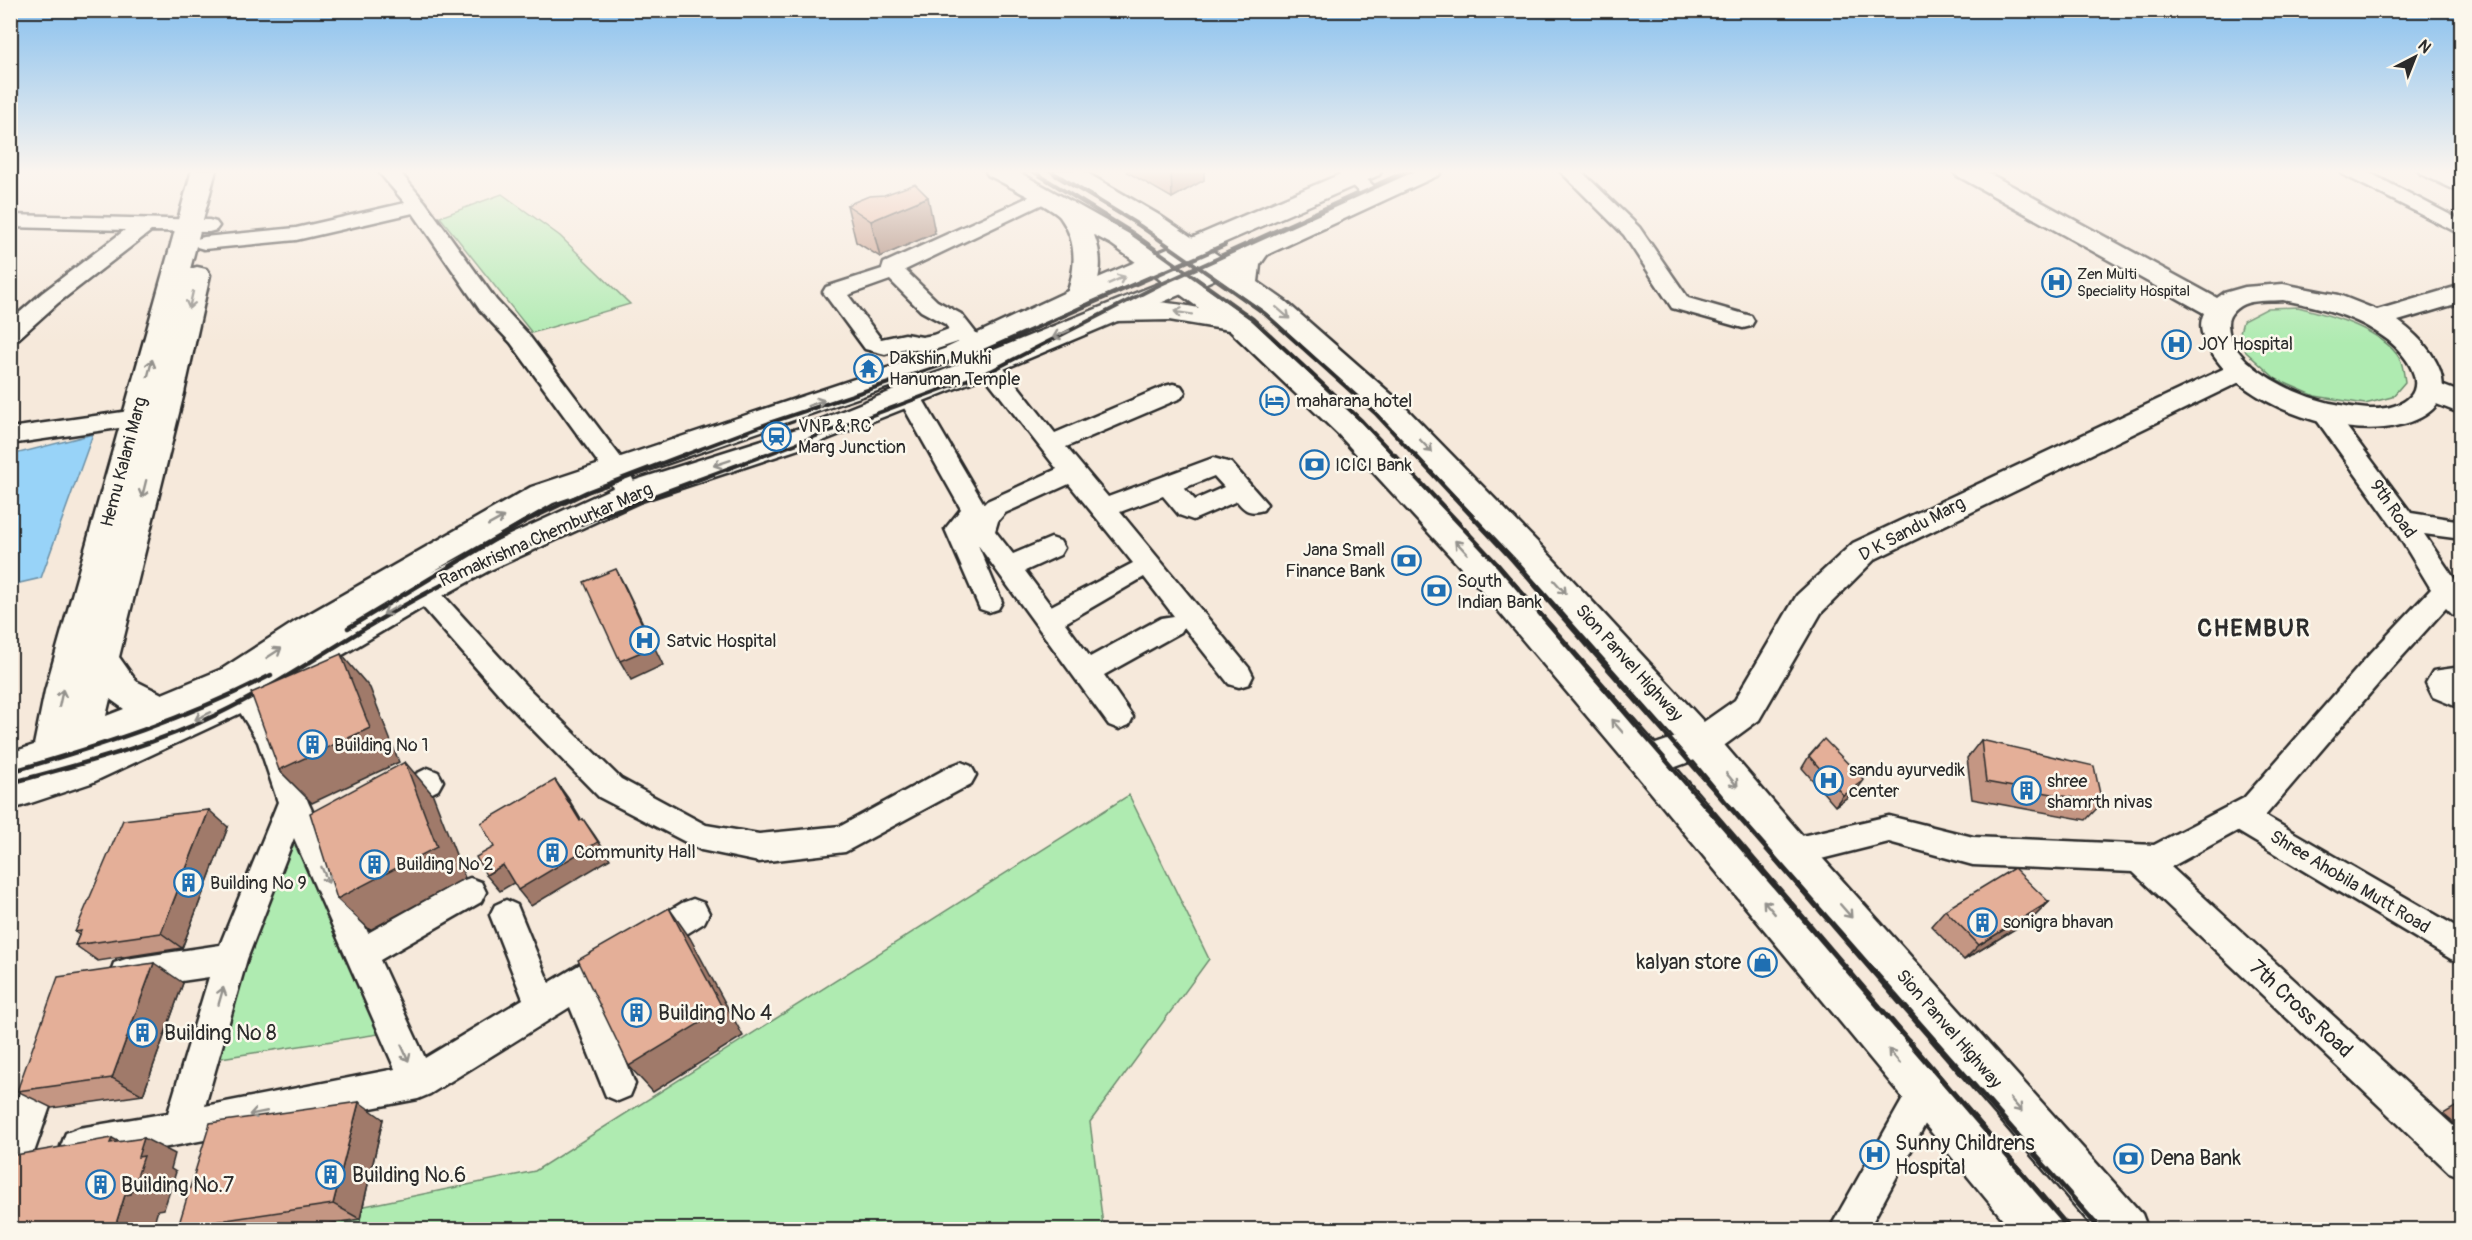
<svg xmlns="http://www.w3.org/2000/svg" width="2472" height="1240" font-family="Pangolin,sans-serif">
<rect width="100%" height="100%" fill="#f6e9db"/>
<filter id="ink" filterUnits="userSpaceOnUse"><feTurbulence type="fractalNoise" baseFrequency=".0167" numOctaves="2"/><feDisplacementMap in="SourceGraphic" scale="12" xChannelSelector="R" yChannelSelector="G"/><feConvolveMatrix kernelMatrix="1 2 1 2 8 2 1 2 1" color-interpolation-filters="sRGB"/></filter>
<g filter="url(#ink)">
<g fill="#afebb1" stroke="#6d8b6e" stroke-width="1.5">
<path d="M502,194L560,236L630,304L532,333L440,217Z"/>
<path d="M2298,307C2330,315 2382,329 2400,359C2403,365 2404,375 2405,382L2392,397L2365,404L2315,396L2276,379L2246,352L2239,336L2243,321L2268,308Z"/>
<path d="M1129,795L1209,959L1090,1122L1103,1225L1100,1229L248,1230L535,1171Z"/>
<path d="M280,808L379,1034L201,1061Z"/>
</g>
<path fill="#98d3f8" stroke="#6c90a6" stroke-width="1.5" d="M93,434L41,578L11,585V455Z"/>
<g fill="none" stroke-linecap="round" stroke-linejoin="round">
<defs>
<g id="minor">
<path d="M377,170H398L425,202L496,300L527,333L625,463L640,494L637,500L628,503L619,500L605,472L511,343L480,310L413,213L296,240L204,249L197,247L194,243L197,239L204,237L296,228L405,203Z"/>
<path d="M1336,170H1357L1384,196L1381,200H1367Z"/>
<path d="M1559,170H1580L1639,227L1688,298L1751,316L1754,321L1751,326L1743,328L1672,308L1624,235Z"/>
<path d="M2339,170H2364L2462,221V235L2342,174Z"/>
<path d="M2418,170H2443L2462,179V193L2421,174Z"/>
<path d="M1044,190L1051,192L1054,196L1051,200L905,270L937,301L961,314L1055,433L1165,386L1173,384L1181,386L1185,392L1181,398L1066,447L1108,497L1213,458L1231,463L1267,504L1263,510C1250,514 1245,511 1237,501L1193,520L1179,515L1163,496L1120,512L1249,668L1253,676L1249,684L1239,687L1229,684L1184,627L1181,632L1104,675L1133,717L1129,725L1119,729L1109,725L978,545L1002,602L998,609L989,612L980,609L945,529L961,509L885,374L889,369L897,366L905,369L984,504L987,501L1057,469L958,342L937,349L922,351L906,348L885,354L865,349L823,292L826,287L882,269L884,263ZM890,280L921,311L945,324L949,329L933,335L922,337L905,334L881,339L848,295ZM1214,476L1224,487L1195,500L1184,488ZM1069,484L1133,563L1051,606L1025,571L1060,555L1064,548L1060,541L1051,538L1013,554L995,531L998,521L1005,513ZM1144,577L1174,616L1161,618L1090,657L1065,623Z"/>
<path d="M10,215L209,220L216,222L219,226L216,230L209,232L151,231L58,303L18,339L10,341V321L42,293L125,230L10,227Z"/>
<path d="M2323,404L2331,406L2411,513L2462,521V539L2424,534L2462,590V618L2453,615L2446,608L2390,670L2265,816L2462,930V963L2451,959L2237,831L2171,867L2462,1134V1177L2449,1172L2133,872L1973,865L1889,842L1793,866L1782,862L1778,852L1782,842L1793,838L1889,816L1973,837L2154,845L2244,798L2370,654L2431,589L2394,528L2311,412L2315,406Z"/>
<path d="M158,407L166,409L170,415L166,421L10,444V428Z"/>
<path d="M424,581L433,584L525,685L621,779L706,825L759,834L841,826L951,766L961,762L971,766L976,775L971,784L845,852L759,862L701,850L599,797L505,701L415,598L411,591L415,584Z"/>
<path d="M2462,667V709L2433,697L2426,683L2433,671Z"/>
<path d="M234,668L244,671L285,738L308,802L368,933L459,882L470,878L481,882L486,892L481,902L380,960L425,1058L523,999L490,915L495,905L506,900L517,905L549,983L682,903L693,899L704,903L709,913L704,923L597,990L635,1084L630,1096L618,1101L606,1096L570,1007L430,1094L418,1099L79,1164L66,1159L61,1146L66,1133L79,1128L168,1113L209,977L126,989L114,985L110,974L114,963L126,959L220,945L278,802L258,742L220,679L224,671ZM294,838L395,1069L205,1106L247,959Z"/>
<path d="M428,768L438,772L443,781L438,790L391,814L380,810L376,801L380,792Z"/>
<path d="M47,1049L59,1054L64,1066L23,1184L10,1189V1120L35,1054Z"/>
<path d="M1925,1076L1937,1081L1942,1093L1868,1230H1829L1913,1081Z"/>
</g>
<g id="tertiary">
<path d="M2240,361L2250,363L2254,370L2250,377L1875,559L1821,613L1759,720L1714,753L1648,777L1635,773L1630,762L1635,751L1688,733L1735,700L1797,595L1853,543Z"/>
<path d="M2431,381L2462,393V414L2421,398L2417,391L2421,384Z"/>
</g>
<g id="secondary">
<path d="M192,170H216L190,269L197,267L206,269L210,275L184,393L119,657L136,681L162,694L222,669L293,623L531,487L944,349L1070,290L1350,170H1382L1379,175L1088,302L964,361L553,503L430,573L468,554L617,486L800,428L1173,278L1410,170H1442L1439,175L1191,290L999,371L820,442L639,502L490,570L435,600L258,705L91,783L10,810V753L34,745L45,691ZM110,699L124,709L106,716Z"/>
<path d="M1953,170H1983L2217,298L2224,293L2245,287L2283,284L2339,295L2377,310L2462,285V302L2398,321C2452,360 2468,417 2384,428C2330,434 2248,404 2216,359C2206,345 2196,330 2204,313L1956,175ZM2283,300C2321,307 2357,316 2388,340C2409,357 2434,393 2394,406C2376,412 2354,408 2336,404C2301,398 2230,367 2228,325C2227,315 2237,306 2247,303C2258,300 2271,301 2283,300Z"/>
</g>
<g id="trunk">
<path d="M985,170H1015L1129,234L1250,319L1358,420L1497,565L1661,751L2057,1214L2063,1230H2012L1635,773L1475,583L1338,434L1229,330L1169,320L1115,321L1105,318L1102,312L1105,306C1135,298 1169,302 1199,308L1111,244L1094,235C1103,257 1102,281 1088,302L1079,304L1070,302L1066,296C1076,270 1078,241 1060,217C1054,209 1001,182 988,175Z"/>
<path d="M1053,170H1082L1159,215L1234,266L1250,243L1259,240L1268,243L1272,248L1260,265L1258,282L1285,301L1399,401L1541,546L1714,733L1806,840L2142,1214L2148,1230H2096L1780,864L1688,753L1519,562L1379,415L1267,313L1141,225L1056,175Z"/>
</g>
</defs>
<use href="#minor" stroke="#2b2b2b" stroke-width="5"/>
<use href="#tertiary" stroke="#2b2b2b" stroke-width="5"/>
<use href="#secondary" stroke="#2b2b2b" stroke-width="5"/>
<use href="#trunk" stroke="#2b2b2b" stroke-width="5"/>
<use href="#minor" fill="#fbf7ec" fill-rule="evenodd"/>
<use href="#tertiary" fill="#fbf7ec" fill-rule="evenodd"/>
<use href="#secondary" fill="#fbf7ec" fill-rule="evenodd"/>
<use href="#trunk" fill="#fbf7ec" fill-rule="evenodd"/>
<g stroke="#2b2b2b" stroke-width="4">
<path d="M1031,170L1131,232L1253,319L1362,421L1395,456"/>
<path d="M1049,170L1140,226L1264,313L1375,413L1415,456"/>
<path d="M682,456L769,423L981,352L1225,245"/>
<path d="M763,456L993,370L1159,285L1413,170"/>
</g>
<g stroke="#2b2b2b" stroke-width="4.5">
<path d="M1394,454L1498,565L1707,808"/>
<path d="M1414,454L1509,556L1730,808"/>
<path d="M348,628L524,522L587,492L686,454"/>
<path d="M10,772C100,746 188,718 271,675"/>
<path d="M10,783C81,764 154,746 220,713C296,676 364,624 440,586C545,533 657,496 767,454"/>
</g>
<g stroke="#2b2b2b" stroke-width="5">
<path d="M1706,806L2071,1230"/>
<path d="M1729,806L2101,1230"/>
</g>
</g>
<g fill="#c49683" stroke="#2b2b2b" stroke-width="1.5">
<path d="M1126,170H1204V180L1172,198L1127,172Z"/>
<path d="M847,205L935,233L880,257L856,242Z"/>
<path d="M1981,740L2102,803L2086,820L1972,799L1967,758Z"/>
<path d="M1809,756L1856,791L1835,806L1802,768Z"/>
<path d="M228,827L182,948L98,961L75,945L79,935L75,932Z"/>
<path d="M2049,902L2033,918L1964,960L1931,926L1945,910Z"/>
<path d="M183,983L143,1095L52,1108L17,1091Z"/>
<path d="M2462,1103V1130L2443,1114Z"/>
<path d="M383,1119L360,1219L289,1230H183L178,1227Z"/>
</g>
<g fill="#a07a6a" stroke="#2b2b2b" stroke-width="1.5">
<path d="M1171,170H1204V180L1172,198Z"/>
<path d="M928,197L935,233L880,257L871,221Z"/>
<path d="M616,569L626,588L663,665L631,680L620,661Z"/>
<path d="M341,654L370,688L399,762L312,803L279,770Z"/>
<path d="M405,762L433,795L465,878L370,930L337,899Z"/>
<path d="M555,780L568,798L592,838L580,821Z"/>
<path d="M1864,780L1856,791L1835,806L1843,795Z"/>
<path d="M209,810L228,827L182,948L161,933Z"/>
<path d="M583,819L595,836L610,859L531,906L518,890Z"/>
<path d="M503,865L517,881L500,891L486,875Z"/>
<path d="M2049,902L2033,918L1964,960L1979,945Z"/>
<path d="M669,908L690,938L743,1036L653,1092L629,1066Z"/>
<path d="M154,963L183,983L143,1095L112,1078Z"/>
<path d="M359,1102L383,1119L360,1219L333,1204Z"/>
<path d="M112,1138L139,1152L144,1138L175,1154L171,1169L176,1172L164,1209L158,1210L152,1230H114L125,1195L110,1143Z"/>
</g>
<g fill="#e4af98" stroke="#2b2b2b" stroke-width="1.5">
<path d="M915,184L928,197L871,221L847,205L869,196L884,195Z"/>
<path d="M616,569L653,647L620,661L584,582Z"/>
<path d="M341,654L370,728L279,770L251,693Z"/>
<path d="M1824,739L1864,780L1843,795L1809,756Z"/>
<path d="M1981,740L2094,766L2102,803L1986,782Z"/>
<path d="M405,762L437,847L337,899L310,813Z"/>
<path d="M555,780L580,821L583,819L598,842L518,890L503,865L486,875L476,857L494,847L481,823Z"/>
<path d="M209,810L161,933L75,945L81,931L75,932L123,820Z"/>
<path d="M2014,868L2049,902L1979,945L1945,910Z"/>
<path d="M669,908L723,1009L629,1066L578,960Z"/>
<path d="M154,963L112,1078L17,1091L58,977Z"/>
<path d="M359,1102L333,1204L178,1227L210,1123Z"/>
<path d="M112,1138L110,1143L144,1138L138,1157L144,1156L131,1194L125,1195L114,1230H10V1156Z"/>
</g>
<defs><path id="oneway-shaft" d="M-6 0H5M1.5-3L5.5 0L1.5 3" fill="none" stroke-width="1.6" stroke-linecap="round" stroke-linejoin="round" transform="scale(1.5)"/></defs>
<g stroke="#93918c">
<use href="#oneway-shaft" transform="translate(1117 280) rotate(-24)"/>
<use href="#oneway-shaft" transform="translate(191 300) rotate(103)"/>
<use href="#oneway-shaft" transform="translate(1183 313) rotate(-171)"/>
<use href="#oneway-shaft" transform="translate(1283 313) rotate(41)"/>
<use href="#oneway-shaft" transform="translate(1061 334) rotate(157)"/>
<use href="#oneway-shaft" transform="translate(150 368) rotate(-75)"/>
<use href="#oneway-shaft" transform="translate(816 403) rotate(-20)"/>
<use href="#oneway-shaft" transform="translate(1426 446) rotate(46)"/>
<use href="#oneway-shaft" transform="translate(722 463) rotate(162)"/>
<use href="#oneway-shaft" transform="translate(144 489) rotate(104)"/>
<use href="#oneway-shaft" transform="translate(496 521) rotate(-29)"/>
<use href="#oneway-shaft" transform="translate(1461 547) rotate(-133)"/>
<use href="#oneway-shaft" transform="translate(1560 587) rotate(48)"/>
<use href="#oneway-shaft" transform="translate(391 610) rotate(150)"/>
<use href="#oneway-shaft" transform="translate(274 653) rotate(-33)"/>
<use href="#oneway-shaft" transform="translate(61 698) rotate(-78)"/>
<use href="#oneway-shaft" transform="translate(203 716) rotate(155)"/>
<use href="#oneway-shaft" transform="translate(1617 726) rotate(-131)"/>
<use href="#oneway-shaft" transform="translate(1732 780) rotate(50)"/>
<use href="#oneway-shaft" transform="translate(325 875) rotate(66)"/>
<use href="#oneway-shaft" transform="translate(1769 907) rotate(-130)"/>
<use href="#oneway-shaft" transform="translate(1846 911) rotate(49)"/>
<use href="#oneway-shaft" transform="translate(221 996) rotate(-74)"/>
<use href="#oneway-shaft" transform="translate(405 1053) rotate(66)"/>
<use href="#oneway-shaft" transform="translate(1894 1056) rotate(-130)"/>
<use href="#oneway-shaft" transform="translate(2016 1105) rotate(49)"/>
<use href="#oneway-shaft" transform="translate(258 1113) rotate(169)"/>
</g>
</g>
<linearGradient id="sky" x2="0" y2="1"><stop stop-color="#88c0ee"/><stop offset="0.5" stop-color="#fbf5ef"/><stop offset="1" stop-color="#fbf5ef" stop-opacity="0"/></linearGradient>
<rect width="2472" height="343" fill="url(#sky)"/>
<defs>
<symbol id="hospital-ring" viewBox="-11 -11 22 22"><circle r="9.5" fill="#fbf7ec" stroke="#1f6fb2" stroke-width="1.5"/><path d="M-5-5h3v3.5h4V-5h3V5h-3V1.5h-4V5h-3Z" fill="#1f6fb2"/></symbol>
<symbol id="temple-ring" viewBox="-11 -11 22 22"><circle r="9.5" fill="#fbf7ec" stroke="#1f6fb2" stroke-width="1.5"/><path d="M0-6L5-2H3V0L6.5 2.5H4V6H1.5V3h-3V6H-4V2.5H-6.5L-3 0V-2H-5Z" fill="#1f6fb2"/></symbol>
<symbol id="hotel-ring" viewBox="-11 -11 22 22"><circle r="9.5" fill="#fbf7ec" stroke="#1f6fb2" stroke-width="1.5"/><path d="M-6-4.5h1.5V1H6V5H4.5V3h-9V5H-6ZM-4 0a1.8 1.8 0 1 1 3.6 0ZM.5 0V-2.5h3Q6-2.5 6 0Z" fill="#1f6fb2"/></symbol>
<symbol id="station-ring" viewBox="-11 -11 22 22"><circle r="9.5" fill="#fbf7ec" stroke="#1f6fb2" stroke-width="1.5"/><path d="M-3-6H3Q5-6 5-4V2Q5 4 3 4L4.5 6H3L1.5 4h-3L-3 6H-4.5L-3 4Q-5 4-5 2V-4Q-5-6-3-6ZM-3.5-4v3h7v-3ZM-3.5 1v1.5H-2V1ZM2 1v1.5H3.5V1Z" fill="#1f6fb2"/></symbol>
<symbol id="bank-ring" viewBox="-11 -11 22 22"><circle r="9.5" fill="#fbf7ec" stroke="#1f6fb2" stroke-width="1.5"/><path d="M-6-4H6V4H-6ZM0-2.3a2.3 2.3 0 1 0 0 4.6a2.3 2.3 0 1 0 0-4.6Z" fill="#1f6fb2"/></symbol>
<symbol id="building-ring" viewBox="-11 -11 22 22"><circle r="9.5" fill="#fbf7ec" stroke="#1f6fb2" stroke-width="1.5"/><path d="M-4-6H4V6H1V3H-1V6H-4ZM-2.5-4.3h1.7v1.8h-1.7ZM.8-4.3h1.7v1.8H.8ZM-2.5-1h1.7V.8h-1.7ZM.8-1h1.7V.8H.8Z" fill="#1f6fb2"/></symbol>
<symbol id="shop-ring" viewBox="-11 -11 22 22"><circle r="9.5" fill="#fbf7ec" stroke="#1f6fb2" stroke-width="1.5"/><path d="M-5-2.5h2.3a2.7 3.5 0 0 1 5.4 0H5L5.5 6h-11ZM-1.5-2.5h3a1.5 2.3 0 0 0-3 0Z" fill="#1f6fb2"/></symbol>
</defs>
<g fill-rule="evenodd">
<use href="#hospital-ring" x="2040" y="266" width="33" height="33"/>
<use href="#hospital-ring" x="2160" y="328" width="33" height="33"/>
<use href="#temple-ring" x="852" y="352" width="33" height="33"/>
<use href="#hotel-ring" x="1258" y="384" width="33" height="33"/>
<use href="#station-ring" x="760" y="420" width="33" height="33"/>
<use href="#bank-ring" x="1298" y="448" width="33" height="33"/>
<use href="#bank-ring" x="1390" y="544" width="33" height="33"/>
<use href="#bank-ring" x="1420" y="574" width="33" height="33"/>
<use href="#hospital-ring" x="628" y="624" width="33" height="33"/>
<use href="#building-ring" x="296" y="728" width="33" height="33"/>
<use href="#hospital-ring" x="1812" y="764" width="33" height="33"/>
<use href="#building-ring" x="2010" y="774" width="33" height="33"/>
<use href="#building-ring" x="536" y="836" width="33" height="33"/>
<use href="#building-ring" x="358" y="848" width="33" height="33"/>
<use href="#building-ring" x="172" y="866" width="33" height="33"/>
<use href="#building-ring" x="1966" y="906" width="33" height="33"/>
<use href="#shop-ring" x="1746" y="946" width="33" height="33"/>
<use href="#building-ring" x="620" y="996" width="33" height="33"/>
<use href="#building-ring" x="126" y="1016" width="33" height="33"/>
<use href="#hospital-ring" x="1858" y="1138" width="33" height="33"/>
<use href="#bank-ring" x="2112" y="1142" width="33" height="33"/>
<use href="#building-ring" x="314" y="1158" width="33" height="33"/>
<use href="#building-ring" x="84" y="1168" width="33" height="33"/>
</g>
<g text-anchor="middle" dominant-baseline="central" stroke-width="5" stroke-linejoin="round" paint-order="stroke">
<g font-size="15" fill="#2b2b2b" stroke="#fbf7ec" text-anchor="start">
<text x="2077" y="274">Zen Multi<tspan x="2077" dy="17">Speciality Hospital</tspan></text>
</g>
<g font-size="18" fill="#2b2b2b" stroke="#fbf7ec" text-anchor="start">
<text x="2198" y="344">JOY Hospital</text>
<text x="889" y="358">Dakshin Mukhi<tspan x="889" dy="21">Hanuman Temple</tspan></text>
<text x="1296" y="401">maharana hotel</text>
<text x="798" y="426">VNP &amp; RC<tspan x="798" dy="21">Marg Junction</tspan></text>
<text x="1335" y="465">ICICI Bank</text>
<text x="1385" y="550" text-anchor="end">Jana Small<tspan x="1385" dy="21">Finance Bank</tspan></text>
<text x="1457" y="581">South<tspan x="1457" dy="21">Indian Bank</tspan></text>
<text x="666" y="641">Satvic Hospital</text>
<text x="334" y="745">Building No 1</text>
<text x="1849" y="770">sandu ayurvedik<tspan x="1849" dy="21">center</tspan></text>
<text x="2047" y="781">shree<tspan x="2047" dy="21">shamrth nivas</tspan></text>
<text x="574" y="852">Community Hall</text>
<text x="396" y="864">Building No 2</text>
<text x="210" y="883">Building No 9</text>
<text x="2003" y="922">sonigra bhavan</text>
</g>
<g font-size="18" fill="#2b2b2b" stroke="#fbf7ec">
<text transform="translate(124 462) rotate(-75)">Hemu Kalani Marg</text>
<text transform="translate(2393 509) rotate(55)">9th Road</text>
<text transform="translate(1912 529) rotate(-28)">D K Sandu Marg</text>
<text transform="translate(546 535) rotate(-24)">Ramakrishna Chemburkar Marg</text>
<text transform="translate(1629 663) rotate(48)">Sion Panvel Highway</text>
<text transform="translate(2350 882) rotate(31)">Shree Ahobila Mutt Road</text>
<text transform="translate(1949 1029) rotate(49)">Sion Panvel Highway</text>
</g>
<g font-size="21" fill="#2b2b2b" stroke="#fbf7ec" text-anchor="start">
<text x="1741" y="962" text-anchor="end">kalyan store</text>
<text x="658" y="1013">Building No 4</text>
<text x="164" y="1033">Building No 8</text>
<text x="1895" y="1143">Sunny Childrens<tspan x="1895" dy="24">Hospital</tspan></text>
<text x="2150" y="1158">Dena Bank</text>
<text x="352" y="1175">Building No.6</text>
<text x="121" y="1185">Building No.7</text>
</g>
<g font-size="21" fill="#2b2b2b" stroke="#fbf7ec">
<text transform="translate(2301 1009) rotate(43)">7th Cross Road</text>
</g>
<g font-size="24" font-weight="bold" letter-spacing="1.5" fill="#2b2b2b" stroke="#fbf7ec">
<text x="2254" y="628">CHEMBUR</text>
</g>
</g>
<rect width="2472" height="1240" fill="none" stroke="#fbf7ec" stroke-width="36"/>
<rect x="18" y="18" width="2436" height="1204" fill="none" stroke="#2b2b2b" stroke-width="2" filter="url(#ink)"/>
<g transform="translate(2415 57) rotate(42)" stroke="#fbf7ec" stroke-width="4.5" paint-order="stroke">
<path d="M0-4.5L10 22L0 15L-10 22Z" fill="#2b2b2b"/>
<text y="-9" font-size="16" font-weight="bold" text-anchor="middle" fill="#2b2b2b">N</text>
</g>
</svg>
